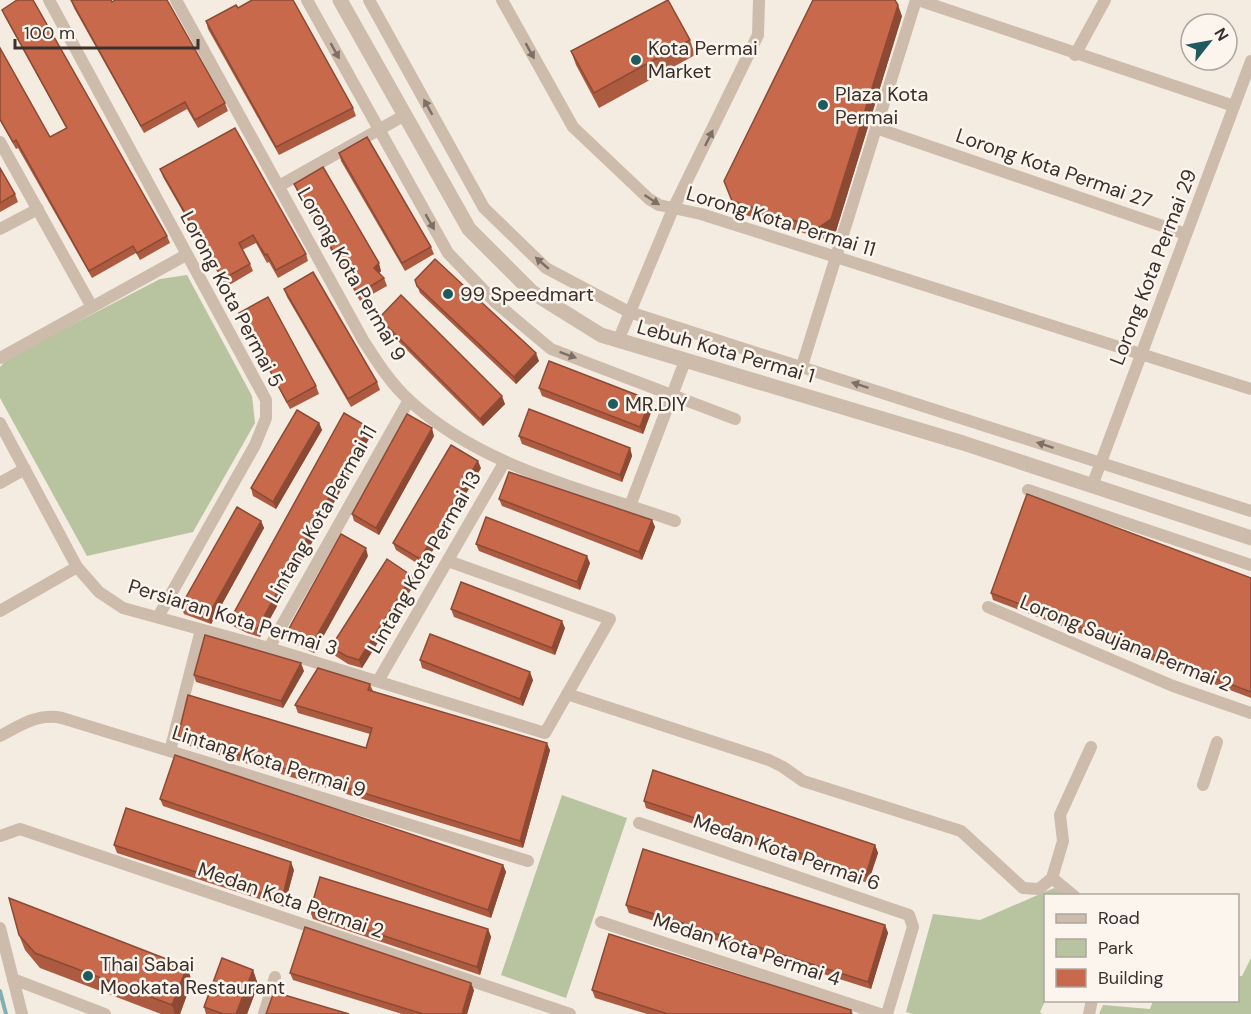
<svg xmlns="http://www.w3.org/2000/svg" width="1251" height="1014" font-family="'DM Sans',sans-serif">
<rect width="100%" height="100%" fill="#f4ebe1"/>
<g fill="#b8c4a0">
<path d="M187,275L252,396L255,423L193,532L87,556L0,398V367L8,358L160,279Z"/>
<path d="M562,795L627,818L566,998L501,975Z"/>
<path d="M1054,888L1065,895L1046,896V999L1040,1012L1042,1014H913L906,1012L933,914L980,920Z"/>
<path d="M1251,958V1014H1099L1103,1005L1150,1009L1153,1001L1238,1000V976H1242Z"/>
</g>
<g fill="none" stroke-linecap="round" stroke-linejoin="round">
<path stroke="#7fb0b2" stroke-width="4" d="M0,991L6,1014"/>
<g stroke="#cdbbac" stroke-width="12">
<path d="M49,0L266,400V418L255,445L158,617"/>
<path d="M176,0L363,340C377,362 391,384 410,401C483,468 584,489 675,521"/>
<path d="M307,0L448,253L496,303L551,349L735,419"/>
<path d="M369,0L484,208L546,268L629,312L1251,511"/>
<path d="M502,0L573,127L649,199L659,205L701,214L1251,389"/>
<path d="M918,0L1234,106"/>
<path d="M1075,55L1105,0"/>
<path d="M876,128L1186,234"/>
<path d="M0,142L92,307"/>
<path d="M279,186L405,115"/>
<path d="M0,229L38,209"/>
<path d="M618,341L673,209L758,35L759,0"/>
<path d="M0,358L186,255"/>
<path d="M802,366L916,0"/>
<path d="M0,423L77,567L99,592L123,608L269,648L545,733L610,619L448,561"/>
<path d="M0,483L25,469"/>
<path d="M1092,486L1251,61"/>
<path d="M1028,490L1251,565"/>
<path d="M630,506L685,361"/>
<path d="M988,607L1173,686L1251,713"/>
<path d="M0,611L77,567"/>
<path d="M269,648L409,400"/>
<path d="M378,681L504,463"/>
<path d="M567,694L769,760L783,767L803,781L961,831L1023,888L1039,889L1052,878L1063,841L1060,815L1091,747"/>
<path d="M0,736C21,725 37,713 62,718L528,861"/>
<path d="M170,751L201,630"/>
<path d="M1203,785L1217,742"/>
<path d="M639,823L909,915L913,927L887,1014"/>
<path d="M0,836L20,829L570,1014"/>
<path d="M1052,878L1074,896"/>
<path d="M601,922L880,1014"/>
<path d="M0,928L22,1014"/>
<path d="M13,979L105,1014"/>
<path d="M264,1014L275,977"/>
<path d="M1089,1014L1092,1000"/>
</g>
<path stroke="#cdbbac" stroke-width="15" d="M340,0L469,229L532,292L601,335L963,443L1251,538"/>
</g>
<g fill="#ac5a40">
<path d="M71,0L112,2L225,103L228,111L198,128L187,109L144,133L74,8Z"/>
<path d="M2,10L167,236L170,243L140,260L136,253L92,278L18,148L16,149L0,121V48L50,137L66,128L5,17Z"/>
<path d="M902,16L836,231L823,239L736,212L724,181Z"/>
<path d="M206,21L353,108L356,116L279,155L208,29Z"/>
<path d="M690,40L695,55L599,108L576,65L571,51Z"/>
<path d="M339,153L431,247L434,254L405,271L341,161Z"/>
<path d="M0,168L15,194L18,202L0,212Z"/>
<path d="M160,169L306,254L308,261L278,278L269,262L267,263L256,243L242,250L250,264L253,271L226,287L163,177Z"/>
<path d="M294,184L381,271L379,273L384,278L387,286L360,301L297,191Z"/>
<path d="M415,280L539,361L516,384L420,293Z"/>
<path d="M284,289L377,382L380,390L351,407L287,297Z"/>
<path d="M239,313L316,386L319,394L290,409L242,320Z"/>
<path d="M379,318L505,404L483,426L382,325Z"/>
<path d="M539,388L653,407L643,434L542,396Z"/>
<path d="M319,423L322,430L276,509L253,496L251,488Z"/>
<path d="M371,435L260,637L247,633L233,626L231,618Z"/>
<path d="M434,436L379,535L354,521L352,514Z"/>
<path d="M519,436L630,448L632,456L622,482L522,444Z"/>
<path d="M481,468L423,567L396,550L393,543Z"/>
<path d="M499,499L652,520L655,527L642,560L502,506Z"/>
<path d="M261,521L264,528L211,624L184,614L181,606Z"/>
<path d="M476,544L590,563L580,590L479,551Z"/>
<path d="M368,556L314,653L288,641L286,634Z"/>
<path d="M412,576L415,583L362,668L348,664L334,655L331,647Z"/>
<path d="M1251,578V698L993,600L991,593Z"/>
<path d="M451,609L565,628L555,655L454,617Z"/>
<path d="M420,660L533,680L523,706L422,668Z"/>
<path d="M304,671L283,708L196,682L194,675Z"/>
<path d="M370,684L373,691L550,750L523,848L180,743L178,736L366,748L370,734L298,713L295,705Z"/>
<path d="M160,799L503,865L506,872L491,918L163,806Z"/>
<path d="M644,801L875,845L878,853L868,883L646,808Z"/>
<path d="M114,845L294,870L284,907L117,853Z"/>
<path d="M626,905L885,925L888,933L871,989L629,913Z"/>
<path d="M310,911L488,929L491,937L480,975L313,919Z"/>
<path d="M19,935L192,981L180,1014H161L40,968L25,950Z"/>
<path d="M253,970L258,985L247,1014H206L204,1007Z"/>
<path d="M290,973L474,990L467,1014H402L293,980Z"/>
<path d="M592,990L851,1010L853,1014H647L595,998Z"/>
</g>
<g fill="#8c4a34">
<path d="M898,5L902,16L836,231L823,239L818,228Z"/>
<path d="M379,263L381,271L377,276L374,268Z"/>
<path d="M536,353L539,361L516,384L514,377Z"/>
<path d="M502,396L505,404L483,426L480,419Z"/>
<path d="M650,400L653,407L643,434L640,427Z"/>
<path d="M319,423L322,430L276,509L273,502Z"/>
<path d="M368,427L371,435L260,637L257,629Z"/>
<path d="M432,428L434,436L379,535L376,528Z"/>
<path d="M630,448L632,456L622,482L620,475Z"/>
<path d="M478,461L481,468L423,567L420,559Z"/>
<path d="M652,520L655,527L642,560L639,552Z"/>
<path d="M261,521L264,528L211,624L208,616Z"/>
<path d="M366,548L368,556L314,653L311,646Z"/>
<path d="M587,556L590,563L580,590L577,582Z"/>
<path d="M412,576L415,583L362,668L359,660Z"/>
<path d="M562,621L565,628L555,655L552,648Z"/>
<path d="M301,663L304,671L283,708L281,701Z"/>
<path d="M530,672L533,680L523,706L520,699Z"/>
<path d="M547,743L550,750L523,848L520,841Z"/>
<path d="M875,845L878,853L868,883L866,875Z"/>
<path d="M291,862L294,870L284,907L282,900Z"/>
<path d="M503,865L506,872L491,918L488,910Z"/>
<path d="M885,925L888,933L871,989L868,982Z"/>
<path d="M488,929L491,937L480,975L477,967Z"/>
<path d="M187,967L192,981L180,1014H175L172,1005Z"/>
<path d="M253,970L258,985L247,1014H236Z"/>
<path d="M471,983L474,990L467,1014H462Z"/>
</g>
<g fill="#c8694b" stroke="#8c4a34" stroke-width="1.5">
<path d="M17,0H33L167,236L137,253L133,246L89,271L16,140L13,142L0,119V48L50,137L67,128L2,10Z"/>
<path d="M71,0H111L112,2L115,0H167L225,103L195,120L185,102L141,126Z"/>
<path d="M252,0H293L353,108L276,147L206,21L236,5L238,8Z"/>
<path d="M668,0L690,40L594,93L571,51Z"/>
<path d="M813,0H895L898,5L831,219L818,228L732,201L724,181Z"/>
<path d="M235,128L306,254L276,270L267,254L265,255L253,235L239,243L250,264L223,279L160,169Z"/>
<path d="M367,137L431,247L402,263L339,153Z"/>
<path d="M323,167L379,263L374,268L384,278L358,294L294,184Z"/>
<path d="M0,168L15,194L0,203Z"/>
<path d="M435,259L536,353L514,377L417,286L415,280Z"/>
<path d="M313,272L377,382L348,399L284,289Z"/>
<path d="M401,295L502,396L480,419L379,318Z"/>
<path d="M268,297L316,386L287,402L239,313Z"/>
<path d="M549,361L650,400L640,427L539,388Z"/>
<path d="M529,409L630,448L620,475L519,436Z"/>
<path d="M297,410L319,423L273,502L251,488Z"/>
<path d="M344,413L368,427L257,629L244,626L231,618Z"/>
<path d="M407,414L432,428L376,528L352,514Z"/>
<path d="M451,445L478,461L420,559L393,543Z"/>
<path d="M509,472L652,520L639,552L499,499Z"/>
<path d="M1027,494L1251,578V692L991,593Z"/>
<path d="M237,507L261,521L208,616L181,606Z"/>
<path d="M486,517L587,556L577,582L476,544Z"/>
<path d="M341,534L366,548L311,646L286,634Z"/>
<path d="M387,559L412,576L359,660L346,656L331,647Z"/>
<path d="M461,582L562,621L552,648L451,609Z"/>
<path d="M430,634L530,672L520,699L420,660Z"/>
<path d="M205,635L301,663L281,701L194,675Z"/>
<path d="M318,668L370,684L368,690L547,743L520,841L178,736L188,695L366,748L372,728L295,705Z"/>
<path d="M175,755L503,865L488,910L160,799Z"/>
<path d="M653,770L875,845L866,875L644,801Z"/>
<path d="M126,808L291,862L282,900L114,845Z"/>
<path d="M643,849L885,925L868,982L626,905Z"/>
<path d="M320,877L488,929L477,967L310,911Z"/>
<path d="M9,898L187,967L172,1005L35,953L19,935Z"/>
<path d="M305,927L471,983L462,1014H423L290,973Z"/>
<path d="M609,934L851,1010L850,1014H668L592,990Z"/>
<path d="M222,958L253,970L236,1014H223L204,1007Z"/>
<path d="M274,992L349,1014H266Z"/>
</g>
<defs><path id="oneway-solid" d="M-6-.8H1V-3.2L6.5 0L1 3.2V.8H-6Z" transform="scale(1.5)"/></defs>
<g fill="#7d6f65">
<use href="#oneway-solid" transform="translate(335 51) rotate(61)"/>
<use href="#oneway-solid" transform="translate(530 51) rotate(61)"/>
<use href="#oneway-solid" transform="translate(428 107) rotate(-119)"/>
<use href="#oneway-solid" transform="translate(709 138) rotate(-64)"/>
<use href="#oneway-solid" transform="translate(652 200) rotate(33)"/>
<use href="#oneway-solid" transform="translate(430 222) rotate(60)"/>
<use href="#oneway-solid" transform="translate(542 263) rotate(-139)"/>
<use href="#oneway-solid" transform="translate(568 355) rotate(20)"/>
<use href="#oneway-solid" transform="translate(860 385) rotate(-162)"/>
<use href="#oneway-solid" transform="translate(1045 445) rotate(-162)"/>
</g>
<g fill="#1f5a5e" stroke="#fbf5ee" stroke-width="2">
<circle cx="636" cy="60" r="6"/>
<circle cx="823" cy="105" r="6"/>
<circle cx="448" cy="294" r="6"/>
<circle cx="613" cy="404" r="6"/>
<circle cx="88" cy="976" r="6"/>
</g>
<g text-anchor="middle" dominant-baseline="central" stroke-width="5" stroke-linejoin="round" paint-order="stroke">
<g font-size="20" fill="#3b302b" stroke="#fbf5ee" text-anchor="start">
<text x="648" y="48">Kota Permai<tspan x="648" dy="23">Market</tspan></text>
<text x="835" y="94">Plaza Kota<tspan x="835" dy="23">Permai</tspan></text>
<text x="460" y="294">99 Speedmart</text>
<text x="625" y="404">MR.DIY</text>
<text x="100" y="964">Thai Sabai<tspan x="100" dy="23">Mookata Restaurant</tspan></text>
</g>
<g font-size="20" fill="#3b302b" stroke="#fbf5ee">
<text transform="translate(1054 168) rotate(19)">Lorong Kota Permai 27</text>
<text transform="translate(781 221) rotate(17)">Lorong Kota Permai 11</text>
<text transform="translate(1153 267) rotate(-69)">Lorong Kota Permai 29</text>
<text transform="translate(352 274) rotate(60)">Lorong Kota Permai 9</text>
<text transform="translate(232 299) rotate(62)">Lorong Kota Permai 5</text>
<text transform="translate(726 351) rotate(16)">Lebuh Kota Permai 1</text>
<text transform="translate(321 514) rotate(-60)">Lintang Kota Permai 11</text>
<text transform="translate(424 562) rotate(-60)">Lintang Kota Permai 13</text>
<text transform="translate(233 617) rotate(17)">Persiaran Kota Permai 3</text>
<text transform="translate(1126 643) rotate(22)">Lorong Saujana Permai 2</text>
<text transform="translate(269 761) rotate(17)">Lintang Kota Permai 9</text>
<text transform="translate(787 852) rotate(19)">Medan Kota Permai 6</text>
<text transform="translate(291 900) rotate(19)">Medan Kota Permai 2</text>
<text transform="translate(747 949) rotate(18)">Medan Kota Permai 4</text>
</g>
</g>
<rect x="1044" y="894" width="195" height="108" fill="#fbf5ee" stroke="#aea6a0" stroke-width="1.5"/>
<rect x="1056" y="914" width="30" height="9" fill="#cdbbac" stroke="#aea6a0" stroke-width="1.5"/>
<text x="1098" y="924" font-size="18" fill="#3b302b">Road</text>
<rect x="1056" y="939" width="30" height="18" fill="#b8c4a0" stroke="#aea6a0" stroke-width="1.5"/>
<text x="1098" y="954" font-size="18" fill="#3b302b">Park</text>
<rect x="1056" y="969" width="30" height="18" fill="#c8694b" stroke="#aea6a0" stroke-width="1.5"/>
<text x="1098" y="984" font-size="18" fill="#3b302b">Building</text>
<g transform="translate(1209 42) rotate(59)"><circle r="28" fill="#fbf5ee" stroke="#aea6a0" stroke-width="1.5"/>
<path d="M0-4.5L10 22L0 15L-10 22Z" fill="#1f5a5e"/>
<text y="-9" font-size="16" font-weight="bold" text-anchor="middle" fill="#3b302b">N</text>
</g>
<path d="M15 39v9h183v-9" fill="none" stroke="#3b302b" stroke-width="3"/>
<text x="24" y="39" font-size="18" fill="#3b302b" stroke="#fbf5ee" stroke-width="4.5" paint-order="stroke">100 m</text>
</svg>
